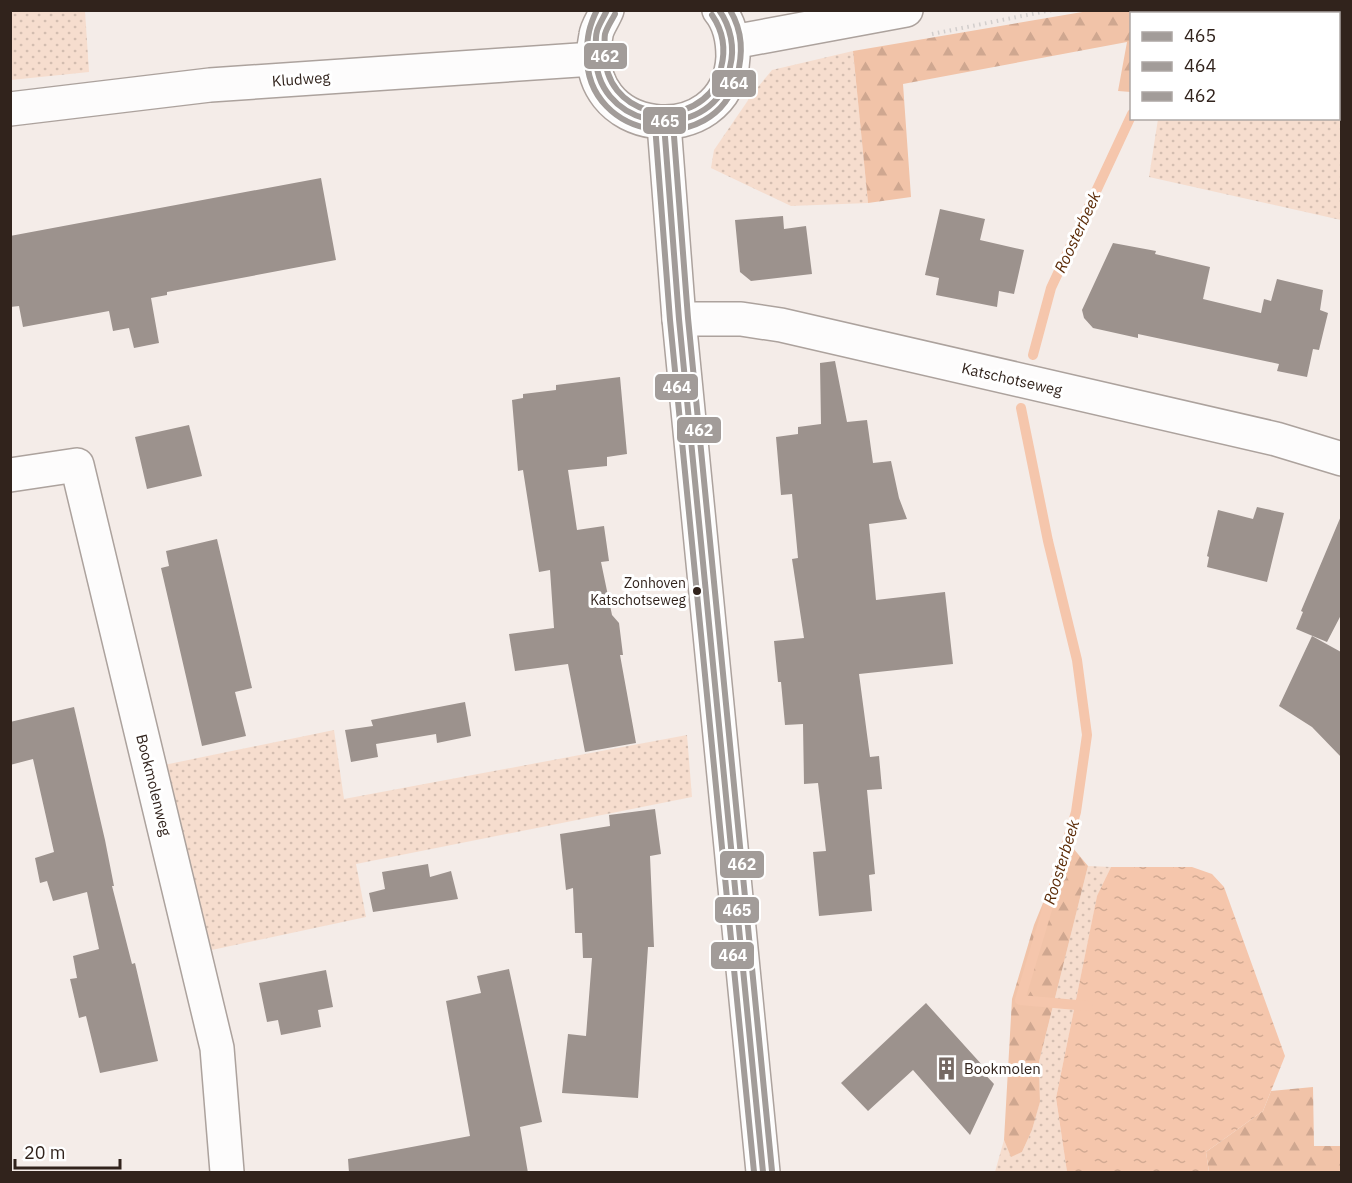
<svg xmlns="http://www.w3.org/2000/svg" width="1352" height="1183" font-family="'IBM Plex Sans',sans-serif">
<defs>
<pattern id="grass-dots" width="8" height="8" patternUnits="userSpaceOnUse" patternTransform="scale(1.5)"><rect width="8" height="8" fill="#f6ddce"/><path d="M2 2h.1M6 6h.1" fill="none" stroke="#d3bdb0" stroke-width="1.8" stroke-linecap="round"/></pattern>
<pattern id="forest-firs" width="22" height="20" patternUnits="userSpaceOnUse" patternTransform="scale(1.5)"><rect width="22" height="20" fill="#f1c3a8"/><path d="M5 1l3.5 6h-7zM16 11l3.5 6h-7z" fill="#cfa790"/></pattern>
<pattern id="water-ripples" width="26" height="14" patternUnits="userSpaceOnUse" patternTransform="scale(1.5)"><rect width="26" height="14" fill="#f5c6ac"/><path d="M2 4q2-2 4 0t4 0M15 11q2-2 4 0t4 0" fill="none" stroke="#d2aa93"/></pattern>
</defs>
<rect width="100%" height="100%" fill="#f4ece8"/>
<g fill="url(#grass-dots)">
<path d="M10,11H85L89,72L11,80Z"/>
<path d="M1187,11H1341V220L1149,177L1158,119L1338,118V14L1186,13Z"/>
<path d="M853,51L868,203L791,206L711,168L714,150L753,93L772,70Z"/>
<path d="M334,730L344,799L687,735L692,797L356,864L366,917L207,951L164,765Z"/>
<path d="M1088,866L1111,867L1097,897L1056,1098L1067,1172H995L1004,1140L1011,1156L1022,1152L1032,1130L1040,1101L1039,1062Z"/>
</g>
<g fill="url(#forest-firs)">
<path d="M1094,10L1187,11L1186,13L1132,14L1131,92L1118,91L1127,42L903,84L911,197L868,203L853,51Z"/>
<path d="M1073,848L1088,866L1039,1062L1040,1102L1032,1130L1022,1152L1011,1157L1004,1140L1012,999L1034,925L1054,876Z"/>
<path d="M1313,1087L1314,1146H1341V1172H1209L1206,1152L1263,1111L1271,1091Z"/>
</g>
<path fill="url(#water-ripples)" d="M1111,867H1192L1212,874L1224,887L1285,1056L1263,1111L1206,1152L1209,1172H1067L1056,1098L1097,896Z"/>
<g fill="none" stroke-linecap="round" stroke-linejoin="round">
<g stroke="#f5c6ac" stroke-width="10">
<path d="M1158,14L1159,10"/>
<path d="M1033,355L1051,288L1132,114"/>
<path d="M1021,408L1048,541L1077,660L1087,735L1076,812L1020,1000L1088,1006"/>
</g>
</g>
<g fill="#9c928d">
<path d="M321,178L336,260L167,292V295L151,298L159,343L134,348L129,328L113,331L109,311L23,327L19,306L10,307V236Z"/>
<path d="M940,209L985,219L980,240L1024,250L1014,294L999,291L997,307L936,295L939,278L925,275Z"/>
<path d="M783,216L784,229L806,226L812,274L751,281L740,272L735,220Z"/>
<path d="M1113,243L1156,251L1155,254L1210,267L1203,299L1261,313L1264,299L1271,301L1277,279L1323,290L1320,310L1328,313L1319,350L1313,349L1307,377L1277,371L1279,364L1138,334V338L1093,328L1084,318L1082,310Z"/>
<path d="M835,361L847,422L867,420L873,463L891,461L899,498L907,519L869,524L876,600L945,592L953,664L859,674L870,757L879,756L882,789L867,790L875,874L869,875L872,911L819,916L813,852L826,851L818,783L804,784L803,724L785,725L781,682H778L774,641L804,638L792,559L798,558L792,494L781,495L776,437L798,434V427L821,424L820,363Z"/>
<path d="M620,377L627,454L607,457V466L568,470L577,530L604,526L609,561L601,562L612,615L619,623L623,655H620L636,743L585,752L568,664L515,671L509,634L554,628L550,570L539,572L523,470L518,471L512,400L523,398V394L556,390V385Z"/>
<path d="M189,425L202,476L147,489L135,437Z"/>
<path d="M1257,507L1284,513L1267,582L1207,567L1209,557L1207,556L1218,510L1253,519Z"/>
<path d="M1341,516V615L1327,642L1296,629L1303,612L1301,611Z"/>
<path d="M217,539L252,688L235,692L246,736L202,746L161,568L169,566L166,551Z"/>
<path d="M1312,636L1341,652V757L1312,727L1279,706Z"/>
<path d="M465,702L471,736L437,743L436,734L376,744L378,757L351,762L345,730L373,726L371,720Z"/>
<path d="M74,707L105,840L114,886H112L132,964L135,963L158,1061L100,1073L86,1016L79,1018L70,979L77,978L73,956L99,949L87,892L53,901L47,881L40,883L35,858L54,852L33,759L10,765V722Z"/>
<path d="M655,809L661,854L650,856L654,947H648L638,1098L562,1093L568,1034L586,1036L592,958H583L582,933H575L573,888L566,890L560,834L610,826L609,815Z"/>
<path d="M428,864L430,877L451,871L458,899L373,912L369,893L385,889L382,872Z"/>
<path d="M509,969L542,1122L520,1127L528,1173H349L348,1159L470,1136L446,1001L481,993L477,976Z"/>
<path d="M326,970L333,1007L318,1010L321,1027L281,1035L278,1020L267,1022L259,983Z"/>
<path d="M926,1003L983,1066L980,1069L994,1084L970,1135L913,1070L868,1111L841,1083Z"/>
</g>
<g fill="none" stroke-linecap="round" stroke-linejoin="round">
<defs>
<g id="street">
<path d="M10,109L210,85L593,59"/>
<path d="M679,319H741L781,325L1276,439L1342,459"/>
<path d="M10,475L77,465L217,1048L227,1172"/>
</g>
<g id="secondary">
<path d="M607,10C604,18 597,27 596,35C574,139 728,154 733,57C733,41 730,23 719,10"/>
<path d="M733,42L906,10"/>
<path d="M664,124L679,319L763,1172"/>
</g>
</defs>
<use href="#street" stroke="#aca29d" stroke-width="36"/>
<use href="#secondary" stroke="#aca29d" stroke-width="36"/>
<path stroke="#d2cecc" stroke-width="4" stroke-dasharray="1.5 4.5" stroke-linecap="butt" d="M932,34L1052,10"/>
<use href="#street" stroke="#fdfcfc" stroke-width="33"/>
<use href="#secondary" stroke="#fdfcfc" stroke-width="33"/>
<defs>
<g id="bus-1">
<path d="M607,10C604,17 599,24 597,31C595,38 596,47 596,54C594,123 689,146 724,89C728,83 729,74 730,67C735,48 731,27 719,10"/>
<path d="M664,124L679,319L763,1172"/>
</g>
<g id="bus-2">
<path d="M597,10C589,26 587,37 587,54C585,142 715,159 737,77C743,53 743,32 730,10"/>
<path d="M655,125L670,320L754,1172"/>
</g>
<g id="bus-3">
<path d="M615,14C612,20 607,27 605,34C604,40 605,47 605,53C604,114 684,134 716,85C719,80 719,73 721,68C726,49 723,31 712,15"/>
<path d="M673,123L688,318L772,1171"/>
</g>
</defs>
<use href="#bus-1" stroke="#fff" stroke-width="10"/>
<use href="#bus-2" stroke="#fff" stroke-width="10"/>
<use href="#bus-3" stroke="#fff" stroke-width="10"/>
<use href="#bus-1" stroke="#a29c99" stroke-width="6"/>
<use href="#bus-2" stroke="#a29c99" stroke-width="6"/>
<use href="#bus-3" stroke="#a29c99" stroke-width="6"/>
</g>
<defs>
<symbol id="building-bare" viewBox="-9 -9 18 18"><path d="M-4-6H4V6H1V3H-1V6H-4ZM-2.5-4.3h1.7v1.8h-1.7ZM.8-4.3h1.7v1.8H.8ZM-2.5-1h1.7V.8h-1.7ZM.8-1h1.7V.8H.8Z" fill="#756963" stroke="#fff" stroke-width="2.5" paint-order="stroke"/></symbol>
</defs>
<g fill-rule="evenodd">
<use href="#building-bare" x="930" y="1052" width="33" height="33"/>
</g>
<circle fill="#31231c" stroke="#fff" stroke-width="2" cx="697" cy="591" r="5"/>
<g text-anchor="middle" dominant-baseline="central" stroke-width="6" stroke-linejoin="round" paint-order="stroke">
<g font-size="14" fill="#31231c" stroke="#fff" text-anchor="end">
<text x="686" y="583">Zonhoven<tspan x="686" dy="17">Katschotseweg</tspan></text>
</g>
<g font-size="15" fill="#31231c" stroke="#fff">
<text transform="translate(301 79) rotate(-4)">Kludweg</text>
<text transform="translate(1012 379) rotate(13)">Katschotseweg</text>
<text transform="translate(154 785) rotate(76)">Bookmolenweg</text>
</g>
<g font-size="15" fill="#31231c" stroke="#fff" text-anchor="start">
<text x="964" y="1068">Bookmolen</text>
</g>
<g font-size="16" font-style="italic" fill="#5c2c08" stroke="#fff">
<text transform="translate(1077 232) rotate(-65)">Roosterbeek</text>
<text transform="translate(1061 862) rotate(-73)">Roosterbeek</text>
</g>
</g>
<g stroke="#fff" stroke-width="2">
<rect x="583" y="42" width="45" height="28" rx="6" fill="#a29c99"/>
<rect x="711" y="69" width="46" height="29" rx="6" fill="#a29c99"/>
<rect x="642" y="106" width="45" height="29" rx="6" fill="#a29c99"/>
<rect x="654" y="373" width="45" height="28" rx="6" fill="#a29c99"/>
<rect x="676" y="416" width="46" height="28" rx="6" fill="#a29c99"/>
<rect x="719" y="850" width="46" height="29" rx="6" fill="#a29c99"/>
<rect x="714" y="896" width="46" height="28" rx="6" fill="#a29c99"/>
<rect x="710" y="941" width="45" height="29" rx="6" fill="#a29c99"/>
</g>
<g font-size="16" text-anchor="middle" font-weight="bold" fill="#fff">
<text x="605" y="62">462</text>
<text x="734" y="89">464</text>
<text x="665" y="127">465</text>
<text x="677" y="393">464</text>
<text x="699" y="436">462</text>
<text x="742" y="870">462</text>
<text x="737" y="916">465</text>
<text x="733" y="961">464</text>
</g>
<rect width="1352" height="1183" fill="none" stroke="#31231c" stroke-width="24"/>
<rect x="1130" y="12" width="210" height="108" fill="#ffffff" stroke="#ada7a4" stroke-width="1.5"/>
<rect x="1142" y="32" width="30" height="9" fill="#a29c99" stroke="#ada7a4" stroke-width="1.5"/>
<text x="1184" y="42" font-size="18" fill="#31231c">465</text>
<rect x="1142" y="62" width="30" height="9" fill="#a29c99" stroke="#ada7a4" stroke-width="1.5"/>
<text x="1184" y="72" font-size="18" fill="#31231c">464</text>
<rect x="1142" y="92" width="30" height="9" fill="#a29c99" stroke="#ada7a4" stroke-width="1.5"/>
<text x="1184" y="102" font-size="18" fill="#31231c">462</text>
<path d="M15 1159v9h105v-9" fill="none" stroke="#31231c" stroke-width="3"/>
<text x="24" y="1159" font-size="18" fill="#31231c" stroke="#ffffff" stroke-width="4.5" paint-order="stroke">20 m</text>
</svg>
